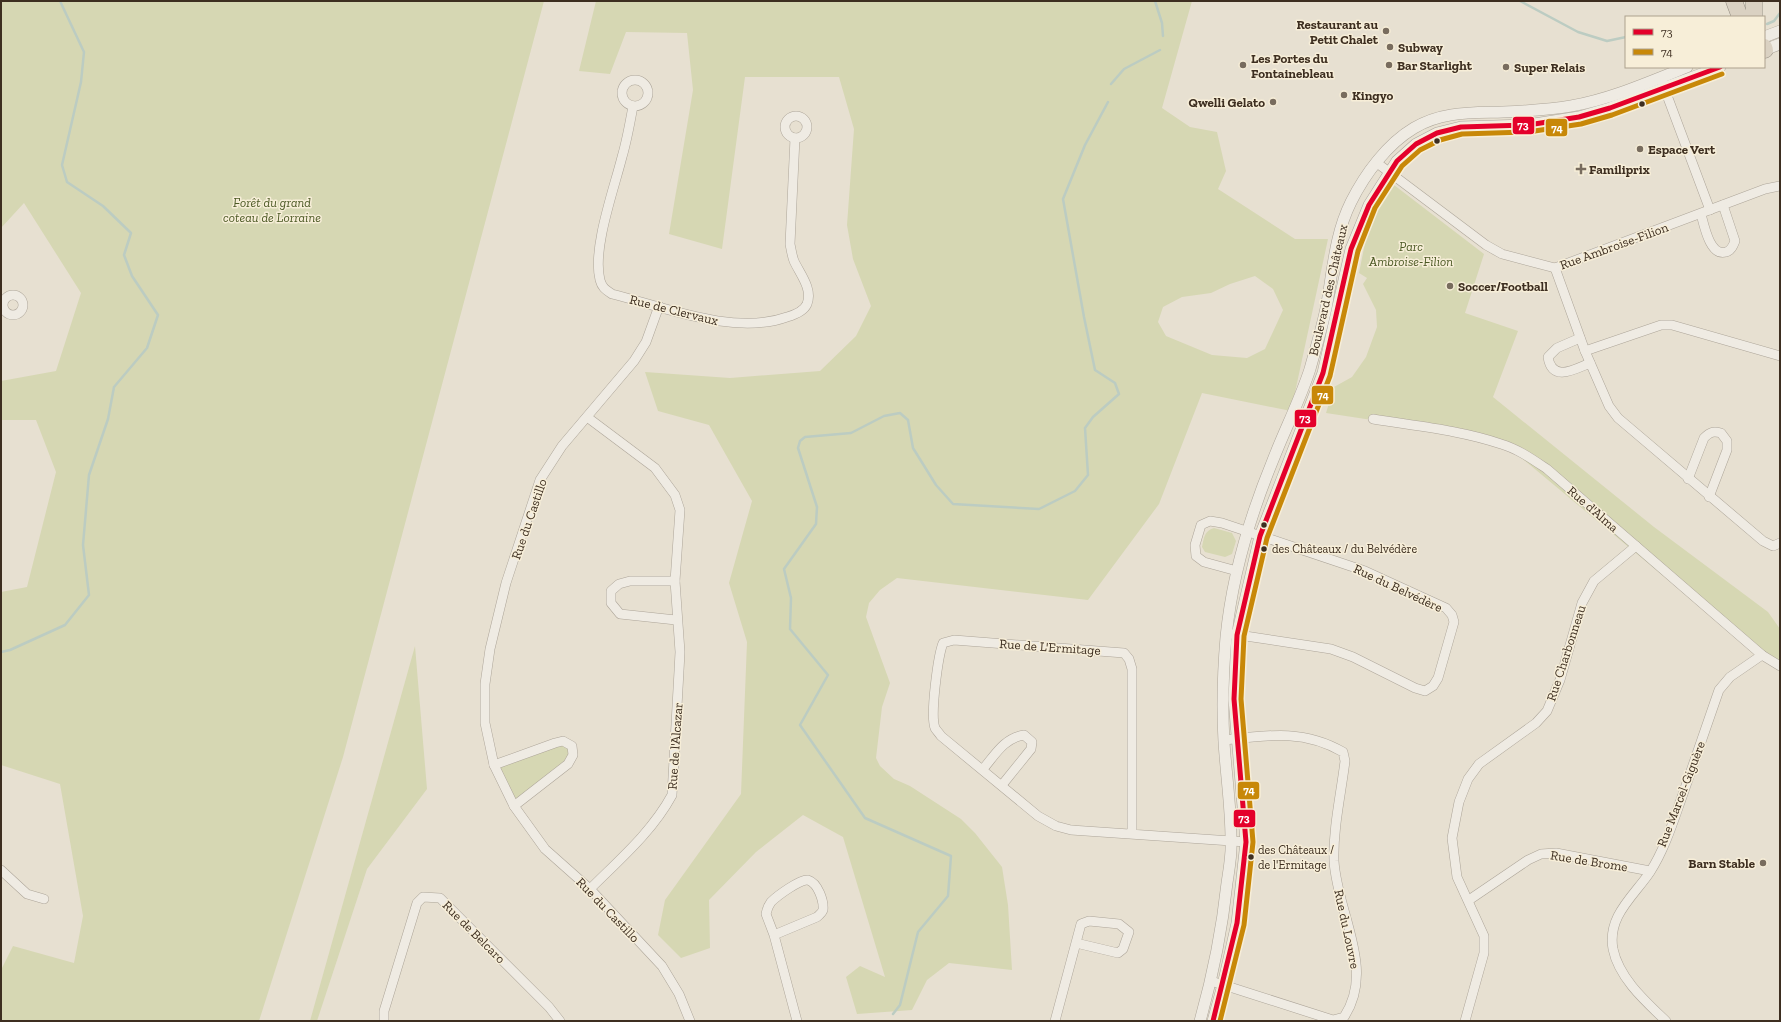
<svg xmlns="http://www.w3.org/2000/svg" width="1781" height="1022" font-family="'Zilla Slab',serif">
<rect width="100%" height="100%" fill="#e7e0d1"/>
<g fill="#d6d7b3" fill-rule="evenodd">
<path d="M1,1H544L343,757L259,1021H1V970L13,946L74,963L83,916L60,784L1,765V592L27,587L56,472L36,420H1V381L56,371L81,293L24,203L1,228Z"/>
<path d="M596,1H1192L1162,108L1190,127L1217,132L1226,171L1218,189L1295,239H1328L1291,411L1202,393L1159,504L1088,600L897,578L880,590L869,603L866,617L890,683L882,707L876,758L880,766L894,779L910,786L961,819L975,833L1002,867L1008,905L1012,970L949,963L927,980L912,1010L857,1014L846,977L860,966L885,977L843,837L803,815L756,852L709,900L710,948L681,958L658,935L665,900L741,794L747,642L729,583L752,501L709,425L658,411L645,372L730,378L820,371L856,336L871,306L853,259L847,225L854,129L839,77H745L722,249L669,234L693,90L687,33L626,32L610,74L579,71ZM1255,276L1273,289L1283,310L1265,349L1247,358L1212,355L1166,336L1158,322L1163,307L1182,297L1211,293L1230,284Z"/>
<path d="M1394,185L1484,254L1465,313L1518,331L1493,397L1654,527L1768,612L1780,629V669L1761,657L1507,446L1477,436L1326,413L1334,387L1352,377L1366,357L1377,327L1376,310L1363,284L1367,278L1359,273L1367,233L1375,210Z"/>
<path d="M1214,528L1232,533L1236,541L1232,554L1225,557L1205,552L1202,547C1204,538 1204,531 1214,528Z"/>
<path d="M415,646L427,789L367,869L317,1021H310Z"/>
<path d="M563,741L573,755L514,806L494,765Z"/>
</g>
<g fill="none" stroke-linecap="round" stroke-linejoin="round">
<g stroke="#bcccc2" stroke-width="2.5">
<path d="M1155,1L1162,23L1163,36"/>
<path d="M1520,1L1578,32L1607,41L1626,37"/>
<path d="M1767,24L1774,21L1780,13"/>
<path d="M1111,84L1124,69L1160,50"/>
<path d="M1,652L10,650L65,625L89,595L83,545L89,475L108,419L114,387L147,348L158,315L132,276L124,255L131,233L103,206L67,182L62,165L81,82L84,52L60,1"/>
<path d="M893,1014L900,1005L918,932L948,896L951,856L865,818L800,725L828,675L790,629L791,598L784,569L816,524L817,507L798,448L800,441L805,437L851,433L884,416L900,413L908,420L913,448L936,485L953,504L1039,509L1075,491L1088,475L1085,428L1093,417L1119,394L1115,383L1095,370L1084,317L1063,199L1085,145L1108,102"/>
</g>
<defs>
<g id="minor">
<circle cx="635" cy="93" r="13"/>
<path d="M1662,82L1710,210"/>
<path d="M633,106C630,123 627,140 622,157C614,189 592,249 600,280C602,288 606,290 612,294C664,307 735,336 787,317C794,315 804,311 807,304C813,289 800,274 794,261C792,256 791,249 790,244L795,138"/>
<circle cx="796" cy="127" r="11"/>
<path d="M1377,163L1486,245L1502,254L1555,268L1765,189L1780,186"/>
<path d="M1701,214C1704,225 1710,257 1726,252C1731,251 1733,246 1735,241L1723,205"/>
<path d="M1555,268L1585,351L1609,406L1618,418L1763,541L1773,546L1780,543"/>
<circle cx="13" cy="305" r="10"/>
<path d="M659,306L646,342L634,361L562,446L540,480L506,583L490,649L485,684V723L494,765L514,806L545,849L590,889L662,966L679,994L690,1021"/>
<path d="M1580,338L1557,348L1548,357C1552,383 1575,369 1590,363"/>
<path d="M1585,351L1661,325H1672L1780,356"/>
<path d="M587,417L655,468L675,495L680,510L675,581L680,652L679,671L672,795C652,832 619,860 590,889"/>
<path d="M1373,419C1415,426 1460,430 1501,444C1518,449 1532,459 1547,469L1762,655L1780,666"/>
<path d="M1688,479L1704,438C1710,432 1713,431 1721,433L1727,441V450L1709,497"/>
<path d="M675,581H630L619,584L611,591V603L620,614L676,620"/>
<path d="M1232,634L1331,649L1353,657L1415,688L1425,691L1433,686L1438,678L1454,622L1452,615L1446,608L1365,571L1222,523L1210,521L1201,525L1195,545L1196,556L1204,562L1237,571"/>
<path d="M494,765L555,743L563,741L572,746L573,755L568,764L514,806"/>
<path d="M983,769C995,755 1004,738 1024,735L1032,742L1031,749L1002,785"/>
<path d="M1132,834V669L1129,659L1124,653L954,640L943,643C938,656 930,715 935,728C936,730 939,733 941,736L1038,816L1056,826L1071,830L1246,842"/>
<path d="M1,870L27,894L44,899"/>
<path d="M1469,900L1528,860L1541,854L1556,853L1650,871"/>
<path d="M774,935L817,917C819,915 822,913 823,910C824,901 818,883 808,880C800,879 777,896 771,902C768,906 767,909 766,914L774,935L797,1021"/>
<path d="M1211,981L1333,1020L1344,1017C1376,969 1337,913 1334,861C1333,828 1341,794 1345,761L1343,752C1304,729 1267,735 1224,740"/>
<path d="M384,1021V1011L417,903L423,897L440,898L549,1007L560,1021"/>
<path d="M1055,1021L1081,924L1089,921L1119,924L1129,932L1123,949L1118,953L1076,943"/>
<path d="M1465,1021L1484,953V936L1457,877L1452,838L1459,802L1468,779L1479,764L1536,723L1547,711L1560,680L1582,603L1594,581L1636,546"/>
<path d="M1666,1021C1645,1001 1619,978 1613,949C1607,916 1634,896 1650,872C1665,849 1674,819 1683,794C1695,759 1707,724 1719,690L1730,677L1762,655"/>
</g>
<g id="tertiary">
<path d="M1764,37L1780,31"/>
<path d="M1764,50L1780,44"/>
<path d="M1200,1021C1213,975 1222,930 1227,883C1229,869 1232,854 1231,840C1231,807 1226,774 1224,742C1222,707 1223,672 1226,637C1232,576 1250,516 1273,460C1285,429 1300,400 1310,369C1316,347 1323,325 1327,303C1333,269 1335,234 1351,202C1365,174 1387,144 1414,128C1442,111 1472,113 1503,112C1526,111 1548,110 1571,106C1611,99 1649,82 1687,67"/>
<path d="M1213,1021L1223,985L1237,923L1246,842L1234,699L1237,635L1260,536L1323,373L1351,249L1369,205L1397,161L1416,144L1437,133L1461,127L1528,125L1579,117L1610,108L1720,67"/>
</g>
<g id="motorway">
<path d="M1734,1L1740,17"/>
<path d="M1754,17V1"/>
<path d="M1764,47L1765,50"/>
</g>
</defs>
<use href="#minor" stroke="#ada599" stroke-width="10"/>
<use href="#tertiary" stroke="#ada599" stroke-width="12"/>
<use href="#motorway" stroke="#928b80" stroke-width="17"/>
<use href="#minor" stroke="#efebe3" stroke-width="9"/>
<use href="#tertiary" stroke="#efebe3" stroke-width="11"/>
<use href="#motorway" stroke="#dad1c2" stroke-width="16"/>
<defs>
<path id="bus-1" d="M1213,1021L1237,923L1246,842L1234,699L1237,635L1260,536L1323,373L1351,249L1369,205L1397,161L1416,144L1437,133L1461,127L1528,125L1579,117L1610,108L1720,67"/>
<path id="bus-2" d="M1220,1021L1244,925L1253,842L1241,699L1244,636L1267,538L1330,376L1358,251L1375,208L1402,166L1420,150L1440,140L1462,134L1528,132L1581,124L1612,115L1722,74"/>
</defs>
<use href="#bus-1" stroke="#f7eed8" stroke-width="8"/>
<use href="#bus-2" stroke="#f7eed8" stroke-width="8"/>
<use href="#bus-1" stroke="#e4002b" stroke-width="5"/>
<use href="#bus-2" stroke="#c88808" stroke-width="5"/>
</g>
<g fill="#786c5e" stroke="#f7eed8" stroke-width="1.5">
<circle cx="1386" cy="31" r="4"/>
<circle cx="1390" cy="47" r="4"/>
<circle cx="1243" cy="65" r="4"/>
<circle cx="1389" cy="65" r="4"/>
<circle cx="1506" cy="67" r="4"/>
<circle cx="1344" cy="95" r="4"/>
<circle cx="1273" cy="102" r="4"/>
<circle cx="1640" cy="149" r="4"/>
<path d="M1579 163h4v4h4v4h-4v4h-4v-4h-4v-4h4z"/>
<circle cx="1450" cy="286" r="4"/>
<circle cx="1763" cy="863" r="4"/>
</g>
<g fill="#3d2e20" stroke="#f7eed8" stroke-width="1.5">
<circle cx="1642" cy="104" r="3.5"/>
<circle cx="1437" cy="141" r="3.5"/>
<circle cx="1264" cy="525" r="3.5"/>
<circle cx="1264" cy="549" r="3.5"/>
<circle cx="1251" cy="857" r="3.5"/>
</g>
<g text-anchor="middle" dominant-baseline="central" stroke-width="3" stroke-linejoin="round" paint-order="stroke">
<g font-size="12" fill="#3d2e20" stroke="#f7eed8" text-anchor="start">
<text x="1272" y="549">des Châteaux / du Belvédère</text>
<text x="1258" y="850">des Châteaux /<tspan x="1258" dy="15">de l'Ermitage</tspan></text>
</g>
<g font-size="13" font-weight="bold" fill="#3d2e20" stroke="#f7eed8" text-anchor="start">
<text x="1378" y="24" text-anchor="end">Restaurant au<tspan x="1378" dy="15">Petit Chalet</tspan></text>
<text x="1398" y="47">Subway</text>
<text x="1251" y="58">Les Portes du<tspan x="1251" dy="15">Fontainebleau</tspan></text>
<text x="1397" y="65">Bar Starlight</text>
<text x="1514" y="67">Super Relais</text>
<text x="1352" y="95">Kingyo</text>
<text x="1265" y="102" text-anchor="end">Qwelli Gelato</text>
<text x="1648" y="149">Espace Vert</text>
<text x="1589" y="169">Familiprix</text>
<text x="1458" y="286">Soccer/Football</text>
<text x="1755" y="863" text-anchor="end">Barn Stable</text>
</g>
<g font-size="13" font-style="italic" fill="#4d5a26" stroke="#f7eed8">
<text x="272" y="202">Forêt du grand<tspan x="272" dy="15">coteau de Lorraine</tspan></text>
<text x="1411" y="246">Parc<tspan x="1411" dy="15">Ambroise-Filion</tspan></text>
</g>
<g font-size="13" fill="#3d2e20" stroke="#f7eed8">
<text transform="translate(1614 246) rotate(-20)">Rue Ambroise-Filion</text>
<text transform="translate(1328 290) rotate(-77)">Boulevard des Châteaux</text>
<text transform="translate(674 310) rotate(14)">Rue de Clervaux</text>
<text transform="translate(1593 509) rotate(41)">Rue d'Alma</text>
<text transform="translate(529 519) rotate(-71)">Rue du Castillo</text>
<text transform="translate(1398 588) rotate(25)">Rue du Belvédère</text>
<text transform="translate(1050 647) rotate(4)">Rue de L'Ermitage</text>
<text transform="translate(1566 653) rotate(-72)">Rue Charbonneau</text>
<text transform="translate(675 746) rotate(-86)">Rue de l'Alcazar</text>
<text transform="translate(1681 794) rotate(-69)">Rue Marcel-Giguère</text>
<text transform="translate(1589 861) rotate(9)">Rue de Brome</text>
<text transform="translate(608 910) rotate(46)">Rue du Castillo</text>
<text transform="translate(1347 929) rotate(78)">Rue du Louvre</text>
<text transform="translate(474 932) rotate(45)">Rue de Belcaro</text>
</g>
</g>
<g stroke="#f7eed8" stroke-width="1.5">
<rect x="1512" y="116" width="23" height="19" rx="4" fill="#e4002b"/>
<rect x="1545" y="118" width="23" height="19" rx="4" fill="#c88808"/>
<rect x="1311" y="385" width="23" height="20" rx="4" fill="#c88808"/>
<rect x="1294" y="409" width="23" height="19" rx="4" fill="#e4002b"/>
<rect x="1237" y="781" width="23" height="19" rx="4" fill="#c88808"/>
<rect x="1233" y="809" width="23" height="19" rx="4" fill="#e4002b"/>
</g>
<g font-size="11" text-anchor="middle" font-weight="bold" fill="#fff">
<text x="1523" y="129">73</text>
<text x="1557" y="132">74</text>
<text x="1323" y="399">74</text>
<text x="1305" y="422">73</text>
<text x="1249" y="794">74</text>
<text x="1244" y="822">73</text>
</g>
<rect width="1781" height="1022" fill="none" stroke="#3d2e20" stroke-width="4"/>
<rect x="1625" y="16" width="140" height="52" fill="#f7eed8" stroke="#ada18e"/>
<rect x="1633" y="29" width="20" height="6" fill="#e4002b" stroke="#ada18e"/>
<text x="1661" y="36" font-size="12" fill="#3d2e20">73</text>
<rect x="1633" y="49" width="20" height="6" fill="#c88808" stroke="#ada18e"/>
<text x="1661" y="56" font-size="12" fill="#3d2e20">74</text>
</svg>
